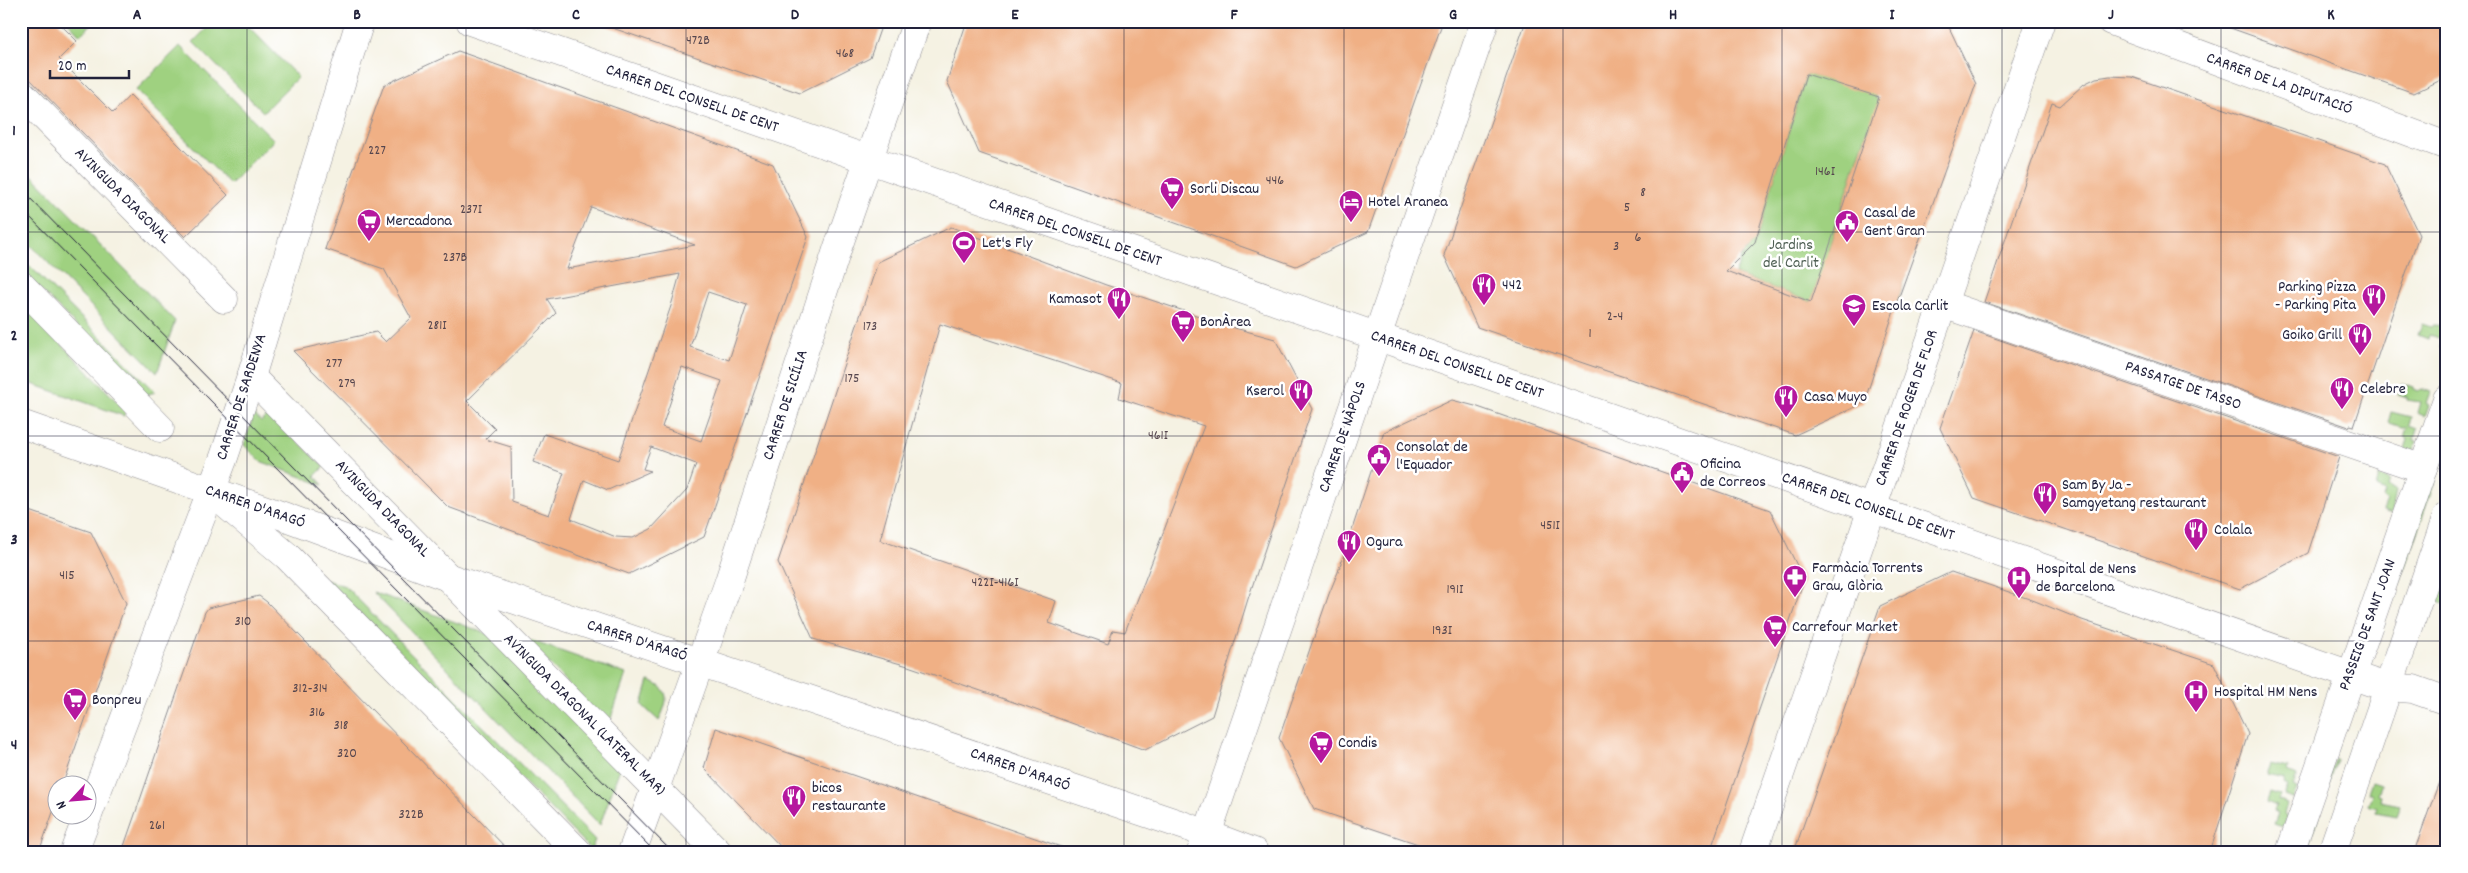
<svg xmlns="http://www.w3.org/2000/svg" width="2468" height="873" font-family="Dekko,sans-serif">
<rect width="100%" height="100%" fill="#fff"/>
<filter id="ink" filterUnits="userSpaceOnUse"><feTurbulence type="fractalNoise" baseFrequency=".02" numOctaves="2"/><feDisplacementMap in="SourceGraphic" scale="10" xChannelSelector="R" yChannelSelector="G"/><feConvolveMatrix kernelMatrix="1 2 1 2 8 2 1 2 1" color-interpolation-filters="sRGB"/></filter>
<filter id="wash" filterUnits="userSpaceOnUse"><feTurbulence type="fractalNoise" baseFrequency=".0096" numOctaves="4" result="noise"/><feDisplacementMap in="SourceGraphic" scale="20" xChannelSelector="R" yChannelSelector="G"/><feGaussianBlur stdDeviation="1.12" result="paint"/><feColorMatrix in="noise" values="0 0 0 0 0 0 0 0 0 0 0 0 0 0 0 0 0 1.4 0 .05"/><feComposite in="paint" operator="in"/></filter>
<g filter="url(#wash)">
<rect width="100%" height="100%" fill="#f5f2e3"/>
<g fill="#9fd180" stroke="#607a5e">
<path d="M67,21H95L80,35Z"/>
<path d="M214,21H243L298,77L263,112L193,42Z"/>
<path d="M180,46L274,140L230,184L136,90Z"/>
<path d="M1806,74L1873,93L1878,101L1899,105L1869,125L1828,250L1906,276L1897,305L1819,279L1811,302L1735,274L1742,256L1755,242Z"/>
<path d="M21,164L175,321L157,373L21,235Z"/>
<path d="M21,257L155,392L145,395L21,270Z"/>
<path d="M21,302L126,411L124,416L21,380Z"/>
<path d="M2422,324L2431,327L2433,325L2447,326V351L2440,348L2443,338L2439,336L2438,338L2429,335L2428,339L2418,335Z"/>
<path d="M2402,383L2414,387V389L2419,391L2421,389L2430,392L2426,403L2429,405L2425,416L2417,413L2420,402L2407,400V397L2398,394Z"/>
<path d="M2391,412L2411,417L2409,426L2417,429L2414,440L2417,441L2413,453L2405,450L2408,439L2404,437L2407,428L2388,423Z"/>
<path d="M270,413L324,467L315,476L323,485L260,461L244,445L254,414L261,422Z"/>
<path d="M2447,438V446L2396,593L2394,591Z"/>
<path d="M2379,477L2389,481L2387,487L2396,490L2392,514L2383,511L2387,501L2383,498L2385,492L2376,488Z"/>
<path d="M2447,579V595L2444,603L2435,599L2439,588L2443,590Z"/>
<path d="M326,580L345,586L595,840L591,850Z"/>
<path d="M373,592L488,634L620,768L600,825Z"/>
<path d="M532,641L626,674L608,727L529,642Z"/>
<path d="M649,681C673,690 667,702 659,721L642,705Z"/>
<path d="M2335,759L2337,760L2306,852H2303Z"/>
<path d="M2270,764L2289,768L2288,772L2297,776L2293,786L2297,788L2293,799L2284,796L2288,786L2284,783L2285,779L2266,775Z"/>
<path d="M2372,781L2381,784L2378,795L2381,796L2380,801L2400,805L2396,816L2376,812L2377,808L2368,805L2372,794L2368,792Z"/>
<path d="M2270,792L2280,795L2278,801L2287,804L2284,814L2287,816L2283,827L2274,824L2278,813L2274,811L2276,806L2267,802Z"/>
</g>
<g id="blocks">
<g fill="#f0b085" fill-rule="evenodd">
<path d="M21,21H57L77,41L59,59L113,113L130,95L228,195L185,237L21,70Z"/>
<path d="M604,21H883L870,58L800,93L604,25Z"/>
<path d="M967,21H1443L1368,232L1296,266L979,153L947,81Z"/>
<path d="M1526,21H1946L1976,84L1896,305L1864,403L1795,435L1477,327L1444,255ZM1806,74L1879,97L1811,302L1726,271L1755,242Z"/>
<path d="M2220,21H2447V77L2414,93L2219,24Z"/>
<path d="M458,51L773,164L808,237L704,537L629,574L448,507L293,351L376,332L386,342L411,318L384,269L325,249L384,85ZM591,207L695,245L567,269ZM680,274L671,306L618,460L544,434L533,462L564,473L549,515L512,502L511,447L485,439L495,429L467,401L556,313L547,299ZM708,292L747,305L729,360L690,347ZM682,367L722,381L701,441L662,427ZM651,447L696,464L687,490L651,529L633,538L616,537L571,519L584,480L608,490L651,471L643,469Z"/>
<path d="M2110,76L2132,77L2385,164L2419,235L2354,426L2350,425L2349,427L1984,302L2052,103L2060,106L2084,84L2096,78Z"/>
<path d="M951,227L1106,285L1235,328L1275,339L1312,409L1248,599L1212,716L1145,750L1022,705L908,666L813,639L778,562L878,262ZM940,324L1122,383L1119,398L1204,426L1125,632L1113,630L1108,644L1049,623L1056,601L880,540Z"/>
<path d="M1974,331L2339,457L2308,553L2240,589L1974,498L1940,428Z"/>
<path d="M1452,400L1475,406L1770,510L1804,580L1710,852H1442L1314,809L1279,738L1329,594L1338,572L1384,432Z"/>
<path d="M21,508L91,532L126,603L62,786H58V798L39,852H21Z"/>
<path d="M1951,572L2035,601L2082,620L2214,664L2248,734L2210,852H1794L1880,606Z"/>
<path d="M259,596L267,602L510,852H122L205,612L208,608Z"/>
<path d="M716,728L1064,848L1063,852H786L704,768Z"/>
<path d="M2444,768H2447V852H2414Z"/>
</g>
</g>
</g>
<g filter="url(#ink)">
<use href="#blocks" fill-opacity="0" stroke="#8c8a8f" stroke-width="1"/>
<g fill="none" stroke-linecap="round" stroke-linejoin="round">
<defs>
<g id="street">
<path d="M470,21L2371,682L2389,687L2413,689L2447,701"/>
<path d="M2111,21L2447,146"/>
<path d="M21,93L224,299"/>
<path d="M21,285L160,428"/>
<path d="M1943,304L2423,469"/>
<path d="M251,377L718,852"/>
<path d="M655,789L728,584L838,247L917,21"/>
<path d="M1201,852L1485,21"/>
<path d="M1753,852L2041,21"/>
</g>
<g id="secondary">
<path d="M210,491L287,556L578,852"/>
<path d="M74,852L224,457L251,377L360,21"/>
<path d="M632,852L655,789"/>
<path d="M2290,852L2447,399"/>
<path d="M2332,852L2447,516"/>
</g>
<path id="primary" d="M21,424L283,516L450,578L1191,828L1254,852"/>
</defs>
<use href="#street" stroke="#8c8a8f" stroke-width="29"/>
<use href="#secondary" stroke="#8c8a8f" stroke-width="29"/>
<use href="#primary" stroke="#8c8a8f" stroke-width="29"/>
<use href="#street" stroke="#fff" stroke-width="28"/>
<use href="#secondary" stroke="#fff" stroke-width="28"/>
<use href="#primary" stroke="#fff" stroke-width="28"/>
<g stroke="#22223b" stroke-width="1">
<path d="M21,189L672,852"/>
<path d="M21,208L655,852"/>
</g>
</g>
</g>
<path fill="none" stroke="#22223b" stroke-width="1" stroke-opacity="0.55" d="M247,21V852M466,21V852M686,21V852M905,21V852M1124,21V852M1344,21V852M1563,21V852M1782,21V852M2002,21V852M2221,21V852M21,232H2447M21,436H2447M21,641H2447"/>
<defs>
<symbol id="supermarket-pin" viewBox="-11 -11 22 30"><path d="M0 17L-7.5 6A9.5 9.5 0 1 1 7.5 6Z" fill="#b5179e" stroke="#fff"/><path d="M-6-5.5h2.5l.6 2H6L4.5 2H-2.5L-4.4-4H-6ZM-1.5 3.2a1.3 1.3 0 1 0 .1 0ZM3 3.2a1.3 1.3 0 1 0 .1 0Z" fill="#fff"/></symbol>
<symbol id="hotel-pin" viewBox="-11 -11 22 30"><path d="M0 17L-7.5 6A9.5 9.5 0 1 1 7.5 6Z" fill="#b5179e" stroke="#fff"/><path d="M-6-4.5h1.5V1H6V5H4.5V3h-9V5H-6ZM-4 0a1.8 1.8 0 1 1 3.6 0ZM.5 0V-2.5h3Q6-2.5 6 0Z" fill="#fff"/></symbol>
<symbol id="civic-pin" viewBox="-11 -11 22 30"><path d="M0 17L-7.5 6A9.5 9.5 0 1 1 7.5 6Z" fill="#b5179e" stroke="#fff"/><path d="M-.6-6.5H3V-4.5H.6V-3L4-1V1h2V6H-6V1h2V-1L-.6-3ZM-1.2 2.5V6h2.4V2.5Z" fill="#fff"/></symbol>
<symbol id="stadium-pin" viewBox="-11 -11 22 30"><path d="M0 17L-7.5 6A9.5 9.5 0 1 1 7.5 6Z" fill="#b5179e" stroke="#fff"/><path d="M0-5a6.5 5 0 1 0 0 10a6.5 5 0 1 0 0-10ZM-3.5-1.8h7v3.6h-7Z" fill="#fff"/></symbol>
<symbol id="restaurant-pin" viewBox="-11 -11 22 30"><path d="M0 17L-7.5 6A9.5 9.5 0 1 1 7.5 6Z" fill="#b5179e" stroke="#fff"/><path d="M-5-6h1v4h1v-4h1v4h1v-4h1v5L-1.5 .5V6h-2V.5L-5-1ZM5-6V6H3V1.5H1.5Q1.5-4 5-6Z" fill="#fff"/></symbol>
<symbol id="school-pin" viewBox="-11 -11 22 30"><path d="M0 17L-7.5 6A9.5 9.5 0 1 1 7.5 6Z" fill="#b5179e" stroke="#fff"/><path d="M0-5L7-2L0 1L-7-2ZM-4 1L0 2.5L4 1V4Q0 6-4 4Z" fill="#fff"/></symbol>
<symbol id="pharmacy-pin" viewBox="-11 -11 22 30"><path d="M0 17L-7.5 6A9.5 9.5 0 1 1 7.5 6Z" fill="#b5179e" stroke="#fff"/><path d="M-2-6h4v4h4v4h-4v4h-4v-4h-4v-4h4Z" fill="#fff"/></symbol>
<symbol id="hospital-pin" viewBox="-11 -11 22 30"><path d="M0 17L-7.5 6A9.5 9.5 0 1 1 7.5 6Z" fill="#b5179e" stroke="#fff"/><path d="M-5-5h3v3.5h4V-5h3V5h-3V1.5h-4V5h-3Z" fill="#fff"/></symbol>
</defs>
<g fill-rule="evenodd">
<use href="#supermarket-pin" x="1158" y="175" width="28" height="38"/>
<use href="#hotel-pin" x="1337" y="188" width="28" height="38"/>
<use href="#supermarket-pin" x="355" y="207" width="28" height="38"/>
<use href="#civic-pin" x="1833" y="208" width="28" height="38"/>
<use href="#stadium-pin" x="950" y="229" width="28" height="38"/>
<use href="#restaurant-pin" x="1470" y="271" width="28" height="38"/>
<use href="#restaurant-pin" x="2360" y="282" width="28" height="38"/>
<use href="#restaurant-pin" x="1105" y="285" width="28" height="38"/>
<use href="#school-pin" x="1840" y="292" width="28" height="38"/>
<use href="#supermarket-pin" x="1169" y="308" width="28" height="38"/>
<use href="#restaurant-pin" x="2346" y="321" width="28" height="38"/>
<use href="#restaurant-pin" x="2328" y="375" width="28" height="38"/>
<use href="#restaurant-pin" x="1287" y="377" width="28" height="38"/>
<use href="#restaurant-pin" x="1772" y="383" width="28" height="38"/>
<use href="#civic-pin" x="1365" y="442" width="28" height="38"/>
<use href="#civic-pin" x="1668" y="459" width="28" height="38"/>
<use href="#restaurant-pin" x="2031" y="480" width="28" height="38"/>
<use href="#restaurant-pin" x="2182" y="516" width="28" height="38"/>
<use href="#restaurant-pin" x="1335" y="528" width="28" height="38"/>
<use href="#pharmacy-pin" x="1781" y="563" width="28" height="38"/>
<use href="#hospital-pin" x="2005" y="564" width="28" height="38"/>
<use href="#supermarket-pin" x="1761" y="613" width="28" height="38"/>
<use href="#hospital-pin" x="2182" y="678" width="28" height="38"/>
<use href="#supermarket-pin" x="61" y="686" width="28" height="38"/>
<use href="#supermarket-pin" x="1307" y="729" width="28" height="38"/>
<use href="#restaurant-pin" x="780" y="783" width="28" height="38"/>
</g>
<g text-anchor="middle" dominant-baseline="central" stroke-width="5" stroke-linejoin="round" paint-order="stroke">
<g font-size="14" fill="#56464e">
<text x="698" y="41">472B</text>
<text x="845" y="54">468</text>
<text x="377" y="151">227</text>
<text x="1825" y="172">146I</text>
<text x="1275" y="181">446</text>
<text x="1643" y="193">8</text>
<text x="1627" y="208">5</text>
<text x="471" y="210">237I</text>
<text x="1638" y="238">6</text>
<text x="1616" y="247">3</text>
<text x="455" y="258">237B</text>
<text x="1615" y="317">2-4</text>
<text x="437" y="326">281I</text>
<text x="870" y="327">173</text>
<text x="1590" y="334">1</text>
<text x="334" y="364">277</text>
<text x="852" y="379">175</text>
<text x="347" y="384">279</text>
<text x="1158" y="436">461I</text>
<text x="1550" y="526">451I</text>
<text x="67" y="576">415</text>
<text x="995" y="583">422I-416I</text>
<text x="1455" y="590">191I</text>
<text x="243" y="622">310</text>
<text x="1442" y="631">193I</text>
<text x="310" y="689">312-314</text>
<text x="317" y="713">316</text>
<text x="341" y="726">318</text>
<text x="347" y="754">320</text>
<text x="411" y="815">322B</text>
<text x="157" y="826">261</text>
</g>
<g font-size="16" fill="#22223b" stroke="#fff">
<text transform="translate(2279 84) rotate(20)">CARRER DE LA DIPUTACIÓ</text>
<text transform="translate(692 99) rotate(19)">CARRER DEL CONSELL DE CENT</text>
<text transform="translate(122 196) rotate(45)">AVINGUDA DIAGONAL</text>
<text transform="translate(1075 233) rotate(19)">CARRER DEL CONSELL DE CENT</text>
<text transform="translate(1457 365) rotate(19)">CARRER DEL CONSELL DE CENT</text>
<text transform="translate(2183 386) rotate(19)">PASSATGE DE TASSO</text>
<text transform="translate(242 397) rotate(-72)">CARRER DE SARDENYA</text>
<text transform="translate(786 405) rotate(-72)">CARRER DE SICÍLIA</text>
<text transform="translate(1907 408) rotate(-71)">CARRER DE ROGER DE FLOR</text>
<text transform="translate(1343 437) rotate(-71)">CARRER DE NÀPOLS</text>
<text transform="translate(255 507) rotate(19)">CARRER D'ARAGÓ</text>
<text transform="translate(1868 507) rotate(19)">CARRER DEL CONSELL DE CENT</text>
<text transform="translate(382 509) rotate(46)">AVINGUDA DIAGONAL</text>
<text transform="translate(2368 625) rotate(-70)">PASSEIG DE SANT JOAN</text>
<text transform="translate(637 641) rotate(18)">CARRER D'ARAGÓ</text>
<text transform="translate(584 715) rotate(45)">AVINGUDA DIAGONAL (LATERAL MAR)</text>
<text transform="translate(1020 770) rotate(19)">CARRER D'ARAGÓ</text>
</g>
<g font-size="16" fill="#22223b" stroke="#fff" text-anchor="start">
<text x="1190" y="189">Sorli Discau</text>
<text x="1368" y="202">Hotel Aranea</text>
<text x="1864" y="213">Casal de<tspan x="1864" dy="18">Gent Gran</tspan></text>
<text x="386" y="221">Mercadona</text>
<text x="982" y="243">Let's Fly</text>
<text x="1502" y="285">442</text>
<text x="2356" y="287" text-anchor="end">Parking Pizza<tspan x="2356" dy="18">- Parking Pita</tspan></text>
<text x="1102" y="299" text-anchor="end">Kamasot</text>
<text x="1872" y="306">Escola Carlit</text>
<text x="1200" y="322">BonÀrea</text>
<text x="2342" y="335" text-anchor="end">Goiko Grill</text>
<text x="2360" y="389">Celebre</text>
<text x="1284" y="391" text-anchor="end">Kserol</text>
<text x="1804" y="397">Casa Muyo</text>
<text x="1396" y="447">Consolat de<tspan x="1396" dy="18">l'Equador</tspan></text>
<text x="1700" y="464">Oficina<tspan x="1700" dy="18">de Correos</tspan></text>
<text x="2062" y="485">Sam By Ja -<tspan x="2062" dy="18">Samgyetang restaurant</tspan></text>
<text x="2214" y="530">Colala</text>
<text x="1366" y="542">Ogura</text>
<text x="1812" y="568">Farmàcia Torrents<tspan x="1812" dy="18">Grau, Glòria</tspan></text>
<text x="2036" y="569">Hospital de Nens<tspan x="2036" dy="18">de Barcelona</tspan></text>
<text x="1792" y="627">Carrefour Market</text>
<text x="2214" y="692">Hospital HM Nens</text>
<text x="92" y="700">Bonpreu</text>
<text x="1338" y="743">Condis</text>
<text x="812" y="788">bicos<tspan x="812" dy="18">restaurante</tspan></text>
</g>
<g font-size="16" fill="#4e5f53" stroke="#fff">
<text x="1791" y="245">Jardins<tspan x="1791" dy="18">del Carlit</tspan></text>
</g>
</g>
<rect width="2468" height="873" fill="none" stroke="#fff" stroke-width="55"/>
<g transform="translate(72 800) rotate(244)"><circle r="24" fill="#ffffff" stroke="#a7a7b1"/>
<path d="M0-4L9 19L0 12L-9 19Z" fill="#b5179e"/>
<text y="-8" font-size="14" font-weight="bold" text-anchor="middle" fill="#22223b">N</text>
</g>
<path d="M50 70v8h79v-8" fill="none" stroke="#22223b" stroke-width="2.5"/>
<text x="58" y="70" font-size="15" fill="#22223b" stroke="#ffffff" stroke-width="4" paint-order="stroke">20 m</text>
<rect x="28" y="28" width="2412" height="818" fill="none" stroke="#22223b" stroke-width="2"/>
<g font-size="16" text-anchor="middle" font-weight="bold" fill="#22223b">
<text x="137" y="19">A</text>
<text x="357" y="19">B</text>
<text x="576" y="19">C</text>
<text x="795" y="19">D</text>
<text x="1015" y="19">E</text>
<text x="1234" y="19">F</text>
<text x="1453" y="19">G</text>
<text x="1673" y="19">H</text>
<text x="1892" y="19">I</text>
<text x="2111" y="19">J</text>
<text x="2331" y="19">K</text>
<text x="14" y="135">1</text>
<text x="14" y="340">2</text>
<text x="14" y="544">3</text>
<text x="14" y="749">4</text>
</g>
</svg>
